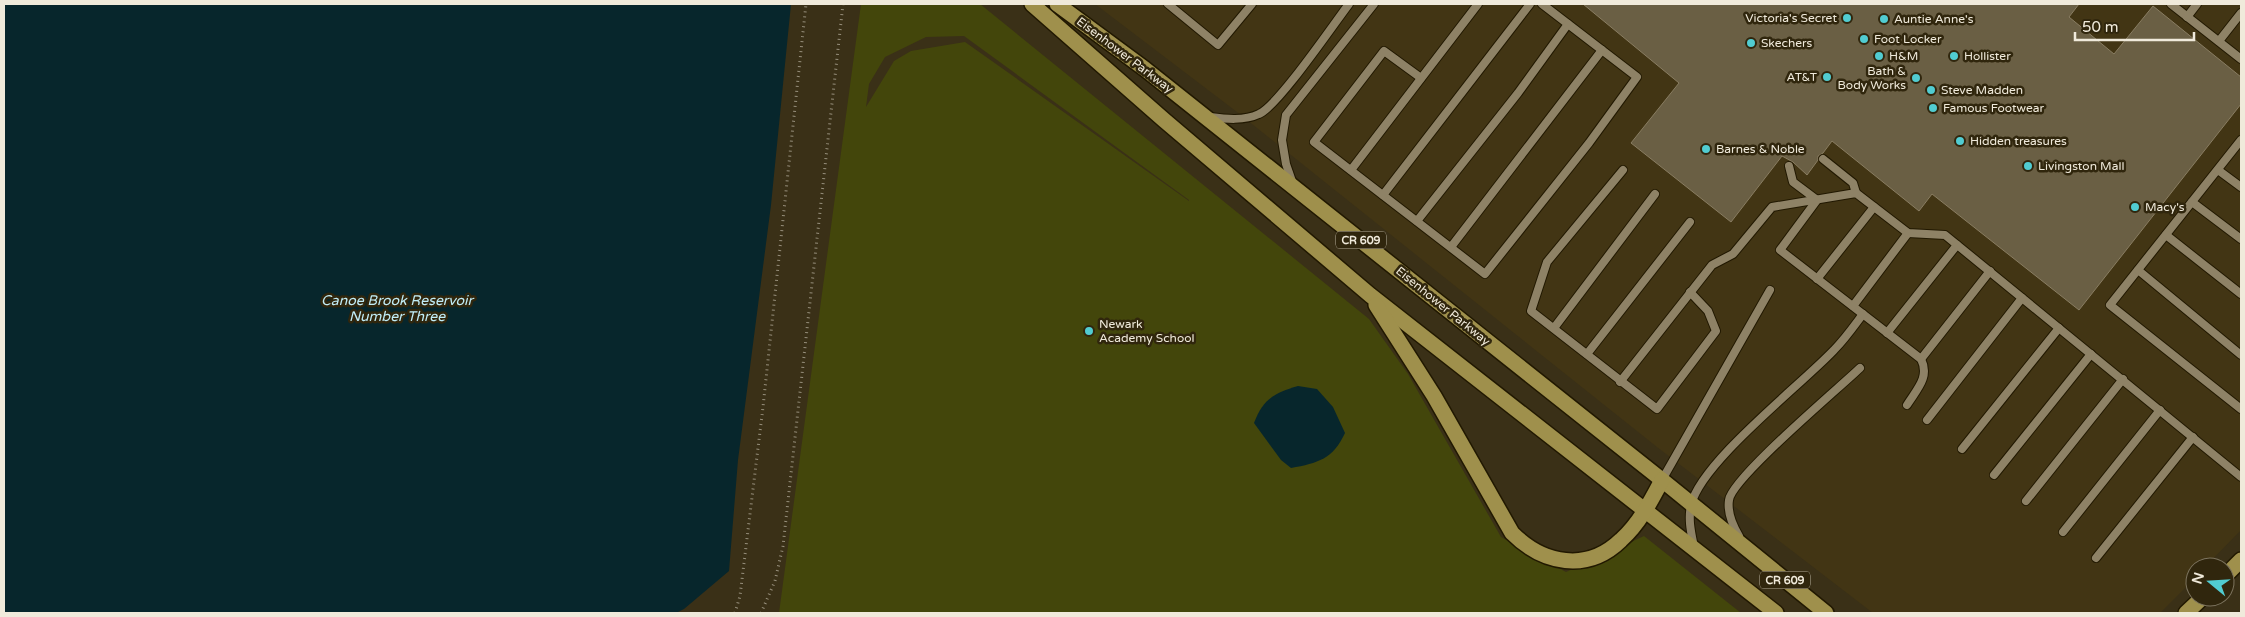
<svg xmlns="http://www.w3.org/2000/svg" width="2245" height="617" font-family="'Varela Round',sans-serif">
<rect width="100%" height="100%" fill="#3a3017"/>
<path fill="#423514" d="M1095,4H2241V530L2205,567H2195V578L2160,613H1873L1657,447L1237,112Z"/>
<path fill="#43460b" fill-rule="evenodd" d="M861,4H980L1369,319L1408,374L1501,537L1566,572L1644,536L1741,613H779ZM964,36L1189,200V201L965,42L911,51L894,61L866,107L869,84L885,57L926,37Z"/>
<g fill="#07262c">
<path d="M4,4H791L771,205L738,460L729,571L684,609L676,613H4Z"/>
<path d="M1298,386L1317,389L1333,407L1345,433C1333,459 1318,463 1291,468L1281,460L1254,423C1263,399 1274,393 1298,386Z"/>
</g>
<path fill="#6a5f44" stroke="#897d62" d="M1583,4H2079L2069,17L2114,54L2153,6L2241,77V104L2079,310L1932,194L1919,211L1832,141L1823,153L1818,156V160L1807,175L1793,162L1782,156L1731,222L1631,143L1679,83Z"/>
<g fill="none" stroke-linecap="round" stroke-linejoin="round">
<defs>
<g id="lane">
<path d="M1168,4L1218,45L1252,4"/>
<path d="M2171,4L2241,59"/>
<path d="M2187,17L2197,4"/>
<path d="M2219,41L2241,13"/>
<path d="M1421,78L1384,51L1314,142L1485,274L1589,143L1637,77L1542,4"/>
<path d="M1210,117C1226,119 1244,121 1259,114C1278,106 1333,25 1349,4"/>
<path d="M2241,140L2110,305L2241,409"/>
<path d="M1823,159L1853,183L1856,193"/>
<path d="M1789,166L1793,182L1817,200L1780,250L1921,359C1930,377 1917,389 1907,405"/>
<path d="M1351,170L1478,4"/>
<path d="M1623,170L1547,262L1531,311L1657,409L1716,331L1708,311L1690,292"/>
<path d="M2218,170L2241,187"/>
<path d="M1293,184L1286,164L1282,140L1286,115L1374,4"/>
<path d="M1383,195L1530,4"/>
<path d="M2192,202L2241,239"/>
<path d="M1417,221L1518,93L1568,24"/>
<path d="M2166,235L2241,294"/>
<path d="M1451,247L1602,50"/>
<path d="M2138,270L2241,355"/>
<path d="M1817,279L1874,207"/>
<path d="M1853,306L1908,233"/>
<path d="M1554,328L1655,194"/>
<path d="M1887,333L1957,245"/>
<path d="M1587,354L1690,222"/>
<path d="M1921,359L1990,271"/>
<path d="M1620,382L1712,265L1733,254L1772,207L1856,193L1908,233L1945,235L2241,477"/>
<path d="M1927,420L2022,298"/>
<path d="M1962,449L2059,328"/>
<path d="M1994,475L2091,354"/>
<path d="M1662,480L1770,290"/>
<path d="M2026,501L2123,379"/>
<path d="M2063,532L2160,410"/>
<path d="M1739,536C1733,526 1727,513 1729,500C1732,478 1838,389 1860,368"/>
<path d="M1694,547C1691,532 1688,520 1691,505C1701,462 1801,385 1834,350C1845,339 1854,326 1863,314"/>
<path d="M2096,558L2193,437"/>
</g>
<g id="primary">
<path d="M1032,4L1164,120L1370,295L1776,613"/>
<path d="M1057,4L1145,69L1662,480L1826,613"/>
<path d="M1376,305L1434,396L1512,533C1543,564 1587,573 1621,540C1639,524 1651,501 1662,480"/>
<path d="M2225,576L2241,560"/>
<path d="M2186,613L2203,597"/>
</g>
</defs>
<use href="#lane" stroke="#211801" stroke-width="10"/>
<use href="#primary" stroke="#211801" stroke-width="18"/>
<g stroke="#978f7c" stroke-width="3" stroke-dasharray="1 4" stroke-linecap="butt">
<path d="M735,613L740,596L763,407L806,4"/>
<path d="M761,613L775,581L783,546L843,4"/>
</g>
<use href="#lane" stroke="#8e8266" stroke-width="8"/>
<use href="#primary" stroke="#9f904c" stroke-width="15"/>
</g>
<g fill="#51ccd1" stroke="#30260d" stroke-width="2">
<circle cx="1847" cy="18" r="5"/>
<circle cx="1884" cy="19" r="5"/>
<circle cx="1864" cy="39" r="5"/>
<circle cx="1751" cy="43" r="5"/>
<circle cx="1879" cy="56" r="5"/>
<circle cx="1954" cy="56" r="5"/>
<circle cx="1827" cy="77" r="5"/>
<circle cx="1916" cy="78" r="5"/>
<circle cx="1931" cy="90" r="5"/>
<circle cx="1933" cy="108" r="5"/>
<circle cx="1960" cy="141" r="5"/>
<circle cx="1706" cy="149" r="5"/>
<circle cx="2028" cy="166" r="5"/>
<circle cx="2135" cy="207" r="5"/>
<circle cx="1089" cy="331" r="5"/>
</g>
<g text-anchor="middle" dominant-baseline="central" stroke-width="5" stroke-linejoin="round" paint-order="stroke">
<g fill="#30260d" stroke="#b6af9d" stroke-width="1">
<rect x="1336" y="231.5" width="50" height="17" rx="4"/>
<rect x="1760" y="571.5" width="50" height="17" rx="4"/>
</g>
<g font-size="11" font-weight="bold" fill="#f0eadb">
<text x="1361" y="240">CR 609</text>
<text x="1785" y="580">CR 609</text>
</g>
<g font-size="12" fill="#f0eadb" stroke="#30260d" text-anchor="start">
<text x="1837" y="18" text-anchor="end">Victoria's Secret</text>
<text x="1894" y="19">Auntie Anne's</text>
<text x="1874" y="39">Foot Locker</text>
<text x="1761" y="43">Skechers</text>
<text x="1889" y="56">H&amp;M</text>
<text x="1964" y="56">Hollister</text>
<text x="1906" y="71" text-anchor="end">Bath &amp;<tspan x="1906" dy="14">Body Works</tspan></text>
<text x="1817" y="77" text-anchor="end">AT&amp;T</text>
<text x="1941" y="90">Steve Madden</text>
<text x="1943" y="108">Famous Footwear</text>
<text x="1970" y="141">Hidden treasures</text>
<text x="1716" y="149">Barnes &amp; Noble</text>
<text x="2038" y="166">Livingston Mall</text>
<text x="2145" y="207">Macy's</text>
<text x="1099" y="324">Newark<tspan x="1099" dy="14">Academy School</tspan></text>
</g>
<g font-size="12" fill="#f0eadb" stroke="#30260d">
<text transform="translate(1125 55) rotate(37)">Eisenhower Parkway</text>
<text transform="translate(1443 306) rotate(39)">Eisenhower Parkway</text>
</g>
<g font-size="14" font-style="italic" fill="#c0edf8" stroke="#30260d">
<text x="397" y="300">Canoe Brook Reservoir<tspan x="397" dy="16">Number Three</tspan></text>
</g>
</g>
<rect width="2245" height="617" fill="none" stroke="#f0eadb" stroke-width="10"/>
<g transform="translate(2210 582) rotate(288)"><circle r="24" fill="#30260d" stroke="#7d745f"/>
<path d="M0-4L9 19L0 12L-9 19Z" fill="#51ccd1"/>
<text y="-8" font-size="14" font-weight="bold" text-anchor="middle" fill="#f0eadb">N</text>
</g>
<path d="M2075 32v8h119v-8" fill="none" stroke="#f0eadb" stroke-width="2.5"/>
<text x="2082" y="32" font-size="15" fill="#f0eadb" stroke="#30260d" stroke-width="4" paint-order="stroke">50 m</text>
</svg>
